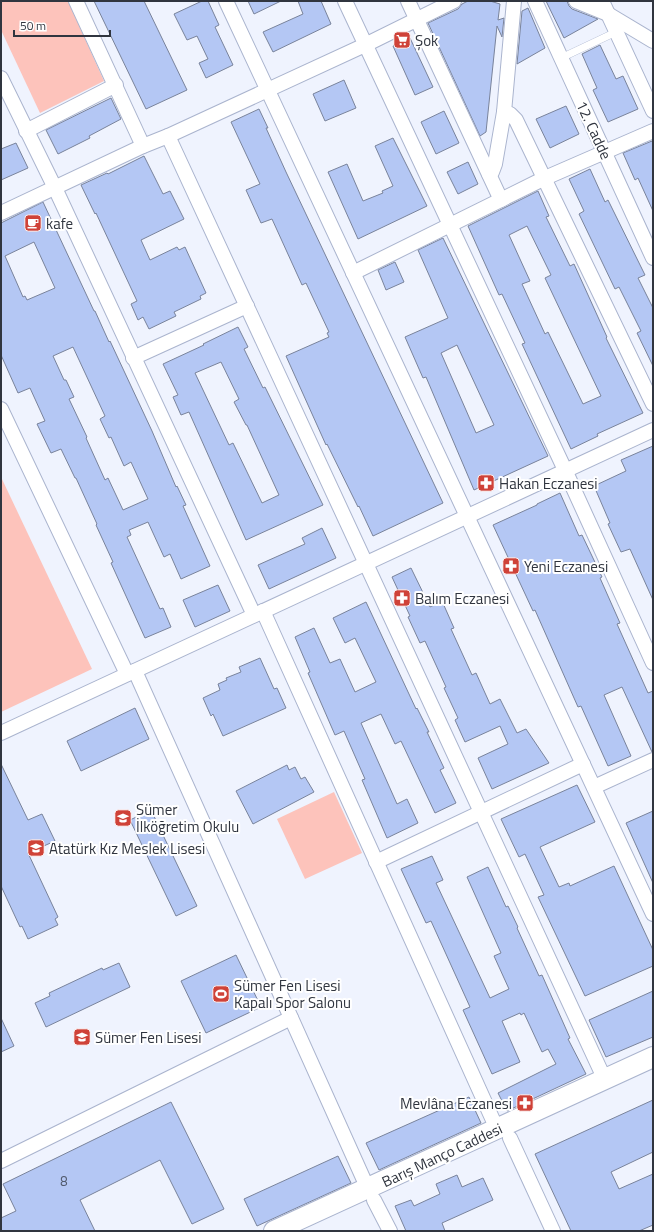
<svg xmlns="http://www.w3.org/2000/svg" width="654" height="1232" font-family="'Titillium Web',sans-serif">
<rect width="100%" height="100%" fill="#eff3fe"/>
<g fill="#fdc3bb">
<path d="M1,1H68L104,81L40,113L1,30Z"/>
<path d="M1,477L92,669L1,712Z"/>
<path d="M334,792L362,853L305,879L277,819Z"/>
</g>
<g fill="#b4c7f4" stroke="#79839b" fill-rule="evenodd">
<path d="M94,1H144L187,90L146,109Z"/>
<path d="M202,1H208L219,25L215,27L233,65L206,78L199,63L208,59L197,36L187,40L174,14Z"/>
<path d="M248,1H281L254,14Z"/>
<path d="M298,1H321L331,24L273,52L263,32L303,14Z"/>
<path d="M468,1H490L500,4L498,20L504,18L502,37L497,26L486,132L480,136L428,23L458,9L462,4Z"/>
<path d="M546,1H567L569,6L572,9L598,19L564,38Z"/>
<path d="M528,8L545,48L517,64L522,11Z"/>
<path d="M410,38L433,87L415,95L393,46Z"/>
<path d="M600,45L616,79L623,76L638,109L608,122L593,90L597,88L582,54Z"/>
<path d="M344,80L356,108L325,121L313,94Z"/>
<path d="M111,98L121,119L89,136L90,138L58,154L46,130Z"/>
<path d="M566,106L579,134L550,148L536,119Z"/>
<path d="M259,109L268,128H266L286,172L443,503L373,536L359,506L358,507L327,444L326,445L286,356L329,337L327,333L329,332L306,283L302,285L272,219L261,223L246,190L260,184L231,122Z"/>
<path d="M444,111L459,143L436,154L421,122Z"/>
<path d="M393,138L427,206L358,239L328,172L347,164L363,201L383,193L382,191L393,186L375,146Z"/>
<path d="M652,141L653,143V211L638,178L635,180L623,153Z"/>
<path d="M16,143L28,168L1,180V149Z"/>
<path d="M144,156L163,194L170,191L184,219L141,240L150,260L177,247L179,250L185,247L206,293L200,296L201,299L174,312L176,316L149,329L143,317L138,320L131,304L137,301L96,213L95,214L81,185L107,173L108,174Z"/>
<path d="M468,162L478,184L458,194L447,172Z"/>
<path d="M590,169L605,202L608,200L645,275L638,278L653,308V366L637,333L641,331L619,287L615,289L579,214L584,211L569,179Z"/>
<path d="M538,191L549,216L546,217L570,266L574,264L607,337L606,338L643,413L597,434L598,436L571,449L522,344L525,343L502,294L499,295L468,226ZM527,226L551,275L545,278L601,396L583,404L548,332L545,334L522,284L530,281L509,235Z"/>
<path d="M43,202L94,311H95L109,342L110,341L152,431L176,487L177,486L186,505L183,506L210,566L181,579L170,554L164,557L148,522L129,530L131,535L127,537L160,609L163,608L171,627L145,638L111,563L113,562L96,525L97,524L76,478H75L61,449L51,453L37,424L45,421L30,388L18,393L1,355V223ZM34,242L55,288L27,300L25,296L23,297L5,256ZM73,347L105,416L100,419L109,438L111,437L124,466L131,462L148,499L123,510L108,478L105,480L86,438L87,437L69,399L74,397L66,380H64L53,356Z"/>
<path d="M443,238L548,456L474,490L426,377L423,378L405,337L448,318L418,250ZM457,345L494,425L476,433L441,353Z"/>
<path d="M395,262L404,282L386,290L378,270Z"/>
<path d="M238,327L248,347L244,349L263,388L265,387L323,505L246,540L189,412L181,415L173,397L178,395L163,364L204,345L203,344ZM221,362L239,399L234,402L246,425H247L279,495L262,503L233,443L229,445L195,373Z"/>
<path d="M653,446V600L630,549L621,552L608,524L610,523L594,486L626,471L621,460Z"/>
<path d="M560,493L579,536L582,535L602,577L600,578L620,623L617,624L648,693L653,691V752H652L622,687L604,695L631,756L608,766L581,706L578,707L535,610L533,611L493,525L537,505V504Z"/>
<path d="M322,528L336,558L269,589L258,565L305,544L302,538Z"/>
<path d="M411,568L430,607L442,601L454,628L451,629L472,675L476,673L490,704L500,699L517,733L526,729L549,763L492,789L478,758L508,744L500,726L465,742L455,720L458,718L444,688L446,687L425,641L420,643L408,617L410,616L392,577Z"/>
<path d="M218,585L230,611L195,627L183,600Z"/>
<path d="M366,602L416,709L417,708L429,732H427L444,768L440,770L456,803L435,813L401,741L395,744L381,714L361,723L397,804L407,799L418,823L387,838L362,780L365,779L344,731L335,735L308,673L310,672L295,637L314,628L330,663L340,659L355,692L376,682L355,638L345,643L333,618Z"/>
<path d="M260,658L274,689L277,688L286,708L223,736L213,714L211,716L203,698L220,690L218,684L227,680L226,678L241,672L239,667Z"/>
<path d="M135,708L149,739L81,771L67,741Z"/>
<path d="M1,764L28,820L42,814L55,841L28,853L58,917L55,919L58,925L28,939L22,926L20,927L1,886Z"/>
<path d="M287,765L289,770L295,767L301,779L305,777L314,792L253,824L236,791Z"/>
<path d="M577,785L595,822L540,847L559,887L569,883L570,886L614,866L653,950V966L585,996L538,897L544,895L525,854L519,857L501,819Z"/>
<path d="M151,810L197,906L176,916L130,820Z"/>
<path d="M653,811V883L626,823Z"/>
<path d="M432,856L443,880L436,883L490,998L509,989L494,956L501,953L467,877L488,867L506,907L508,906L518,927L517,928L539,976L542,975L570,1038L568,1039L586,1074L507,1111L498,1093L556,1064L548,1049L542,1052L524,1013L521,1015L520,1013L502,1021L520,1062L492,1074L463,1010L470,1007L431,921L426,923L401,869Z"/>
<path d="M236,955L261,1007L206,1033L181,981Z"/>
<path d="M119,963L130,987L46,1027L35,1003L50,996L49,993L102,968L103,970Z"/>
<path d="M653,991V1037L606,1057L589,1020Z"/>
<path d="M1,1018L14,1046L1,1052Z"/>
<path d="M469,1097L481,1123L379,1170L366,1143Z"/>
<path d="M653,1100V1152L611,1172L619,1189L653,1174V1225L639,1231H571L535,1154Z"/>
<path d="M171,1102L224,1209L192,1224L160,1160L80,1200L95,1231H1V1218L16,1211L3,1184Z"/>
<path d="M338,1156L351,1183L257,1226L244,1199Z"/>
<path d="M457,1175L462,1187L483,1178L493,1200L442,1223L445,1231H406L395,1206L411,1200L414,1206L440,1194L436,1184Z"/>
</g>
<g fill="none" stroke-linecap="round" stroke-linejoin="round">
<defs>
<path id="lane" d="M561,58L616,32"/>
<g id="street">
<path d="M76,1L143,146"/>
<path d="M226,1L653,914"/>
<path d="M345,1L565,470L653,663"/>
<path d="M408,1L501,200"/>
<path d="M535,1L653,258"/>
<path d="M576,1L608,14L653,41"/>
<path d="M602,1L653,111"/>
<path d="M1,78L55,188L254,615"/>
<path d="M504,112L510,114L516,120L653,404"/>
<path d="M26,131L116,85"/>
<path d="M168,136L605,1080"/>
<path d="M489,174L492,172L495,164L504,112L514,1"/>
<path d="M1,213L143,146L168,136L365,45L454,1"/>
<path d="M353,273L545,178L653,131"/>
<path d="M133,358L247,306"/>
<path d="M1,409L127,674"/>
<path d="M263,611L497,1129"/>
<path d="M135,671L368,1189"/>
<path d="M1,733L653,430"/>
<path d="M594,787L653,760"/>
<path d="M376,862L583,764"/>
<path d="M510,1138L553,1231"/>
<path d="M1,1161L291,1018"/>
<path d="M374,1200L390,1231"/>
</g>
<path id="secondary" d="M274,1231L653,1057"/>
</defs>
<use href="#lane" stroke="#aab4ce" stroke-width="8"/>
<use href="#street" stroke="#aab4ce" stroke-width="16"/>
<use href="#secondary" stroke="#aab4ce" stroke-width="22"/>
<use href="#lane" stroke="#fff" stroke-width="7"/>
<use href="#street" stroke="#fff" stroke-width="14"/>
<use href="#secondary" stroke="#fff" stroke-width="20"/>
</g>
<defs>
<symbol id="supermarket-square" viewBox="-11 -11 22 22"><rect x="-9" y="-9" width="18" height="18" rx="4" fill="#cf4238" stroke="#fff"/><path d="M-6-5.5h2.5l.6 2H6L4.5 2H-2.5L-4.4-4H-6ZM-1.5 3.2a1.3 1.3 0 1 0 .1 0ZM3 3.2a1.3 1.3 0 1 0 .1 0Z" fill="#fff"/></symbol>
<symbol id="cafe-square" viewBox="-11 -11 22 22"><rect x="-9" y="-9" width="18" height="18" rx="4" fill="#cf4238" stroke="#fff"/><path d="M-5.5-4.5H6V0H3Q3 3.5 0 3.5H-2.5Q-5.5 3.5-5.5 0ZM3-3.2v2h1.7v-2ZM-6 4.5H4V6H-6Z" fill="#fff"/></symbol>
<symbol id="pharmacy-square" viewBox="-11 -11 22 22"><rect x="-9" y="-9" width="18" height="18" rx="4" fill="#cf4238" stroke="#fff"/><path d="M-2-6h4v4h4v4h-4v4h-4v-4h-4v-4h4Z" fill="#fff"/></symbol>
<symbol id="school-square" viewBox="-11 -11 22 22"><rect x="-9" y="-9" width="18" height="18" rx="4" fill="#cf4238" stroke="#fff"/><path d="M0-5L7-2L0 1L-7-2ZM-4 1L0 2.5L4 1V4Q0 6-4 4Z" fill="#fff"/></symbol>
<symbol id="stadium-square" viewBox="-11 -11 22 22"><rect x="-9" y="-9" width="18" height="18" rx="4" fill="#cf4238" stroke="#fff"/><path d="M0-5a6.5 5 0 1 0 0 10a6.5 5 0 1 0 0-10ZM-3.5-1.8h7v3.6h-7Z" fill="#fff"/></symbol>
</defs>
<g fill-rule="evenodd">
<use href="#supermarket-square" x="392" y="30" width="20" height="20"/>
<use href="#cafe-square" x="23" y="213" width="20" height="20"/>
<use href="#pharmacy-square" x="476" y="473" width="20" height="20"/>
<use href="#pharmacy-square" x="501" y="556" width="20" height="20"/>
<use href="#pharmacy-square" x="392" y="588" width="20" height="20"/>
<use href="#school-square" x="113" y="808" width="20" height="20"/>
<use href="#school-square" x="26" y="838" width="20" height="20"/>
<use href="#stadium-square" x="211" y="984" width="20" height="20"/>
<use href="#school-square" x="72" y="1027" width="20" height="20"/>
<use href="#pharmacy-square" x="515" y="1093" width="20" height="20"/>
</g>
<g text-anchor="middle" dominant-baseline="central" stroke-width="4" stroke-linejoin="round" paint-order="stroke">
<g font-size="13" fill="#515a6c">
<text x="64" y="1181">8</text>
</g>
<g font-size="15" fill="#30353f" stroke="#fff" text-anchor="start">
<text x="415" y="40">Şok</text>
<text x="46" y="223">kafe</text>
<text x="499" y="483">Hakan Eczanesi</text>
<text x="524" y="566">Yeni Eczanesi</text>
<text x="415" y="598">Balım Eczanesi</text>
<text x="136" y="809">Sümer<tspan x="136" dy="17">İlköğretim Okulu</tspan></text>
<text x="49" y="848">Atatürk Kız Meslek Lisesi</text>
<text x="234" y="985">Sümer Fen Lisesi<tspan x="234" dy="17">Kapalı Spor Salonu</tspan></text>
<text x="95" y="1037">Sümer Fen Lisesi</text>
<text x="512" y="1103" text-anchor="end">Mevlâna Eczanesi</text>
</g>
<g font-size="15" fill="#30353f" stroke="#fff">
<text transform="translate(594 130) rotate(65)">12. Cadde</text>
<text transform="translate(442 1155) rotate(-25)">Barış Manço Caddesi</text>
</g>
</g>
<rect width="654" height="1232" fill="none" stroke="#30353f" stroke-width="4"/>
<path d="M14 30v6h96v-6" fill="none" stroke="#30353f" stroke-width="2"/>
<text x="20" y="30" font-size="12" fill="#30353f" stroke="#ffffff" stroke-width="3" paint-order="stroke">50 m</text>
</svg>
